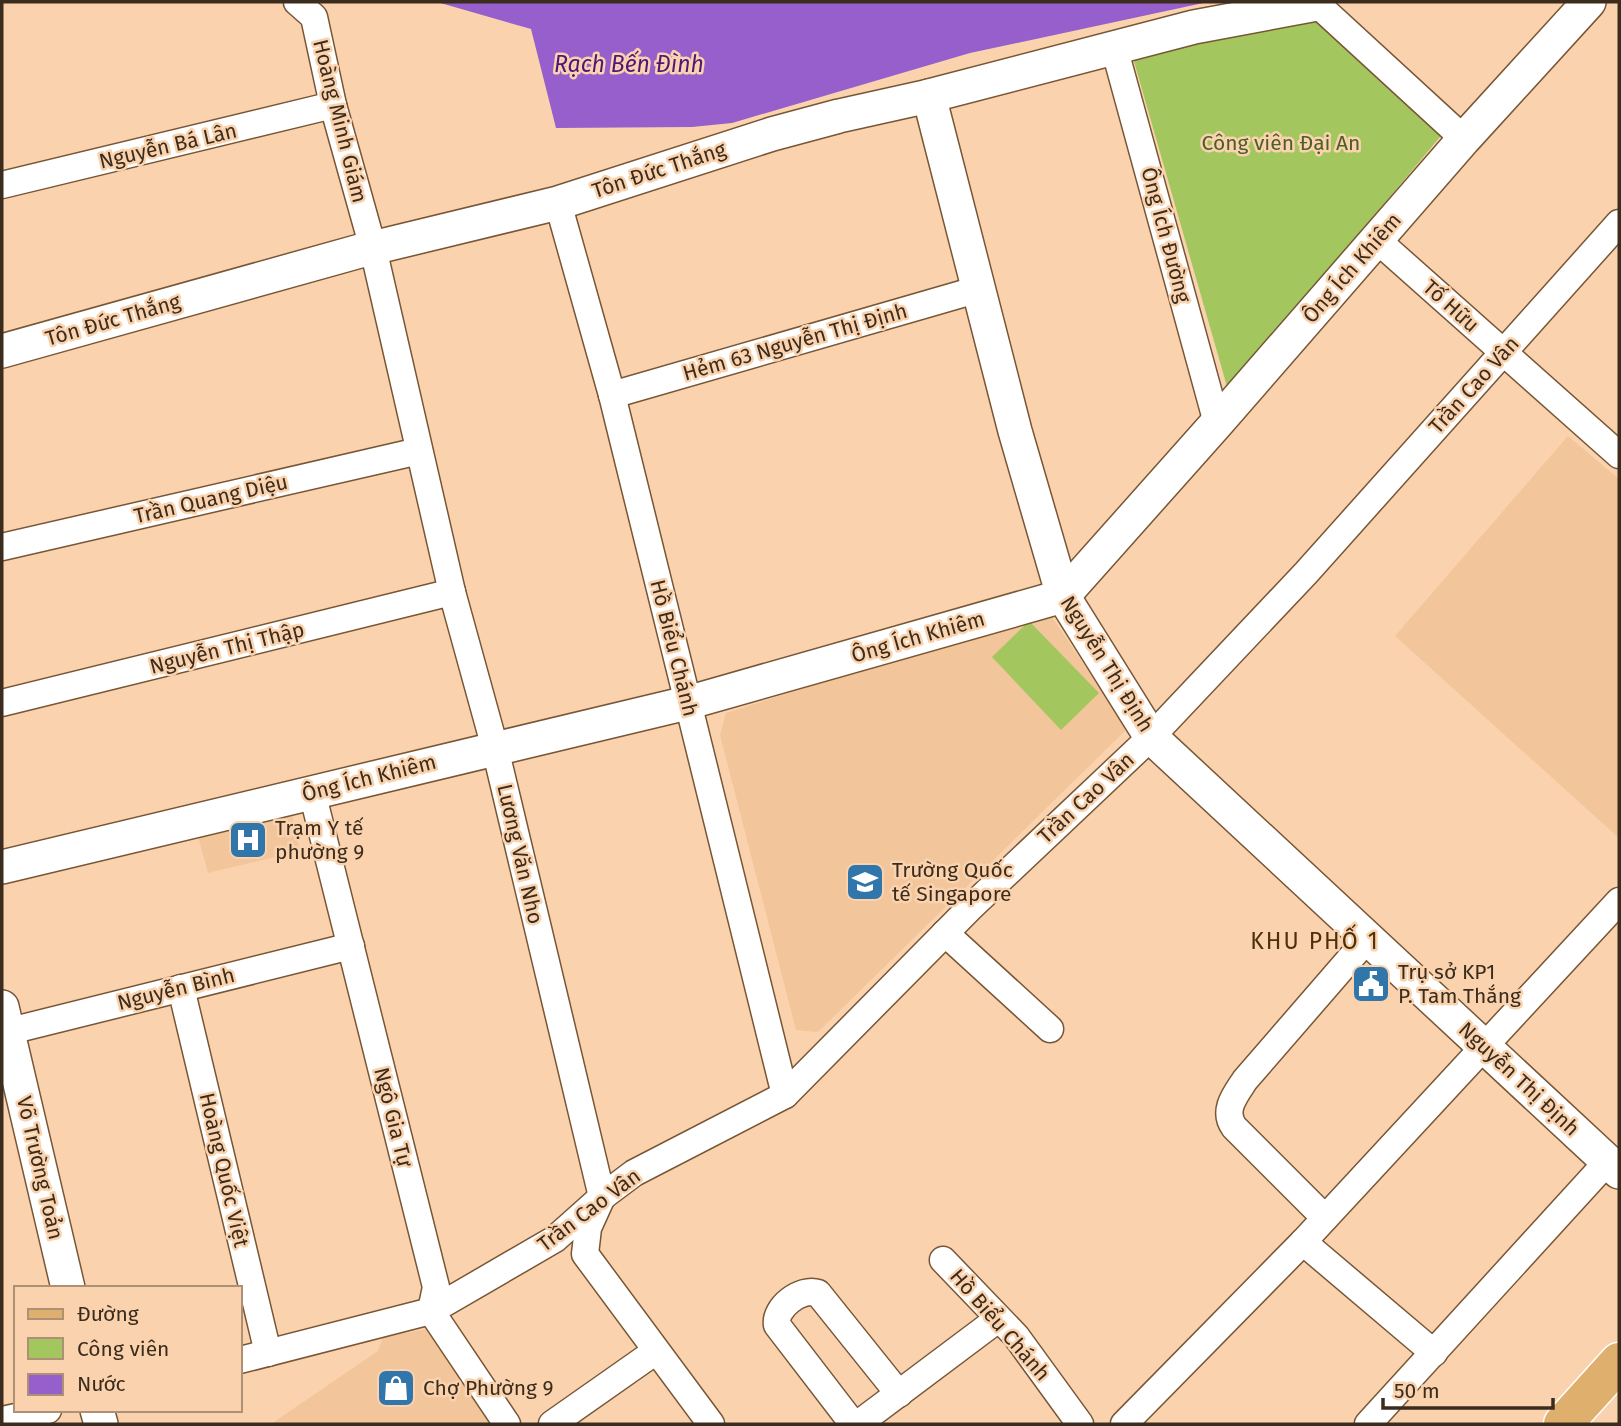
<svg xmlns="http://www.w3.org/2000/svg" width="1621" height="1426" font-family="'Fira Sans',sans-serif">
<rect width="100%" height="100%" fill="#fad3ae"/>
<g fill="#f2c59a">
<path d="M1568,436L1619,479V838L1395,636Z"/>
<path d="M1048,611L1127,729L818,1032L796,1030L720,735L726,713Z"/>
<path d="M290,805L300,851L208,873L196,829Z"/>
<path d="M428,1329L491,1424H271L378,1351L383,1337Z"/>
</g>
<g fill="#a3c75e">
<path d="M1314,12L1445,131L1228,390L1133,58Z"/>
<path d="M1029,621L1099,693L1061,730L992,657Z"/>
</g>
<path fill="#965fcc" d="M437,2H1208L970,53L732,123L692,127L556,128L531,29Z"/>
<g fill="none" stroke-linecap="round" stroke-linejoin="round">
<defs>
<g id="minor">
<path d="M297,2L314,17L333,105L373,248L452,592L495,748L602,1197L588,1228L585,1254L711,1424"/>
<path d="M1317,4L1464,139"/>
<path d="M1114,47L1217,423"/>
<path d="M2,185L333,105"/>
<path d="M558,203L612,395L785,1095"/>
<path d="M1377,240L1619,455"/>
<path d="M612,395L979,289"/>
<path d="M2,547L419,451"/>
<path d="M2,703L452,592"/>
<path d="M312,792L436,1287L431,1311L507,1424"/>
<path d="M945,933L1050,1029"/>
<path d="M181,988L268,1353"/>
<path d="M2,1033L351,946"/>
<path d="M1325,1218L1234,1127C1222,1110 1236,1094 1245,1080L1368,938"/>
<path d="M1303,1242L1434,1353"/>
<path d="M943,1260L1016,1336L1080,1424"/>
<path d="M240,1360L431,1311L555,1239L602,1197L634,1173L785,1095L970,908L1151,737L1306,573L1619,223"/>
<path d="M2,1420L48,1410"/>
<path d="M552,1424L656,1351"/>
<path d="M853,1424L777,1325C774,1308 801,1287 818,1293L899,1394"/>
<path d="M858,1424L998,1319"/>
<path d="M1124,1424L1303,1242L1619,901"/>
<path d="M1368,1424L1608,1161"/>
</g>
<g id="tertiary">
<path d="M929,96L1015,431L1063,596L1151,737L1619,1172"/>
<path d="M2,351L360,251L558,203L772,134L839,116L929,96L1194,27L1317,4L1319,2"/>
<path d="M2,867L687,703L1063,596L1217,423L1464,139L1589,2"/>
<path d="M2,1007L68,1288"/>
<path d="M97,1410L101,1424"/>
</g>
<path id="primary" d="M1563,1424L1619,1362"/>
</defs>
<use href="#minor" stroke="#785635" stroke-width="29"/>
<use href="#tertiary" stroke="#785635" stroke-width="36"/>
<use href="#primary" stroke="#fff" stroke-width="41"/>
<use href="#minor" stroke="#fff" stroke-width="26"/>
<use href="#tertiary" stroke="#fff" stroke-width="33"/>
<use href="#primary" stroke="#dfaf6e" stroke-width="38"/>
</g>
<defs>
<symbol id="hospital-square" viewBox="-11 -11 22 22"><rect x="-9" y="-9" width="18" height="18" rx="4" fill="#3176ab" stroke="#fad3ae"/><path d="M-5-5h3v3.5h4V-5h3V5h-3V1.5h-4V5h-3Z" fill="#fff"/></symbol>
<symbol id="school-square" viewBox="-11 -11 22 22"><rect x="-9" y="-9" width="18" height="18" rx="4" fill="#3176ab" stroke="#fad3ae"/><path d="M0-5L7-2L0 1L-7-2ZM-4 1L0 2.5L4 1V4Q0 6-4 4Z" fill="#fff"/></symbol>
<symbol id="civic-square" viewBox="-11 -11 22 22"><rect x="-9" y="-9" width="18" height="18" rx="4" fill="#3176ab" stroke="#fad3ae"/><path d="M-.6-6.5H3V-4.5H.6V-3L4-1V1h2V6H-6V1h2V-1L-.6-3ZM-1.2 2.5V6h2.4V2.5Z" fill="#fff"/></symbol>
<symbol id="shop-square" viewBox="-11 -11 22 22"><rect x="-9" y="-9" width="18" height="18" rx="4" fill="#3176ab" stroke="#fad3ae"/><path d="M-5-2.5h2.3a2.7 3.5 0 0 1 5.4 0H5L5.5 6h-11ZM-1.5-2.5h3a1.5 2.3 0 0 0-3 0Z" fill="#fff"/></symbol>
</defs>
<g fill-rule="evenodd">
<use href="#hospital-square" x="226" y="818" width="44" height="44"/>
<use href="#school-square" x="843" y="860" width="44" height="44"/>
<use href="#civic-square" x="1349" y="962" width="44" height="44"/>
<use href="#shop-square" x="374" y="1366" width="44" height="44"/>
</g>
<g text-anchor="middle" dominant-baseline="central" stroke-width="5" stroke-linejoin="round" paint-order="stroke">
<g font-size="21" fill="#3b2c1d" stroke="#fad3ae">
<text transform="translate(340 121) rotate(76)">Hoàng Minh Giám</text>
<text transform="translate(168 146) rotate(-13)">Nguyễn Bá Lân</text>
<text transform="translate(659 170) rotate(-18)">Tôn Đức Thắng</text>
<text transform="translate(1166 235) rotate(75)">Ông Ích Đường</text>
<text transform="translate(1352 268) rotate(-49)">Ông Ích Khiêm</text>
<text transform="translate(1451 306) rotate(42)">Tố Hữu</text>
<text transform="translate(113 320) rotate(-16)">Tôn Đức Thắng</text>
<text transform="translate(795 342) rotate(-16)">Hẻm 63 Nguyễn Thị Định</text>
<text transform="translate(1474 385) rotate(-48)">Trần Cao Vân</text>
<text transform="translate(211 499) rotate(-13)">Trần Quang Diệu</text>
<text transform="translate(918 637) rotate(-16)">Ông Ích Khiêm</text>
<text transform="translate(227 648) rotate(-14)">Nguyễn Thị Thập</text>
<text transform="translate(674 648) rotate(76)">Hồ Biểu Chánh</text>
<text transform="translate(1107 664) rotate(58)">Nguyễn Thị Định</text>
<text transform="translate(369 778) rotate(-14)">Ông Ích Khiêm</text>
<text transform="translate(1086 798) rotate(-43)">Trần Cao Vân</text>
<text transform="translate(520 854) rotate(77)">Lương Văn Nho</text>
<text transform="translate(176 989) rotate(-14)">Nguyễn Bình</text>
<text transform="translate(1519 1079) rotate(43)">Nguyễn Thị Định</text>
<text transform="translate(393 1117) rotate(76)">Ngô Gia Tự</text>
<text transform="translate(40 1168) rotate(77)">Võ Trường Toản</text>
<text transform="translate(224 1170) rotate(77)">Hoàng Quốc Việt</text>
<text transform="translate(589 1210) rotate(-37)">Trần Cao Vân</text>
<text transform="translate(1000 1325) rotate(49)">Hồ Biểu Chánh</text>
</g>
<g font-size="21" fill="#4c5e2a" stroke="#fad3ae">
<text x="1281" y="143">Công viên Đại An</text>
</g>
<g font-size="21" fill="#3b2c1d" stroke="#fad3ae" text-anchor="start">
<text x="275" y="828">Trạm Y tế<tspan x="275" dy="24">phường 9</tspan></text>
<text x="892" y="870">Trường Quốc<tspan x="892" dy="24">tế Singapore</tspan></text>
<text x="1398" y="972">Trụ sở KP1<tspan x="1398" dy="24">P. Tam Thắng</tspan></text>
<text x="423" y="1388">Chợ Phường 9</text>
</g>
<g font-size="23" font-style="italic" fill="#4f1679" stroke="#fad3ae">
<text x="629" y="64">Rạch Bến Đình</text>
</g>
<g font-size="23" letter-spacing="2" fill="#4e2f0b" stroke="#fad3ae">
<text x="1315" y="941">KHU PHỐ 1</text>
</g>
</g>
<rect width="1621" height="1426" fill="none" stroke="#3b2c1d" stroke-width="7"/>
<rect x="14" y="1286" width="228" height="126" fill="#fad3ae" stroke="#ae9074" stroke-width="2"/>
<rect x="28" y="1309" width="35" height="10" fill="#dfaf6e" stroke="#ae9074" stroke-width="2"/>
<text x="77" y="1321" font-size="21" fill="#3b2c1d">Đường</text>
<rect x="28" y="1338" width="35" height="21" fill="#a3c75e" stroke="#ae9074" stroke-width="2"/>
<text x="77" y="1356" font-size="21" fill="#3b2c1d">Công viên</text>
<rect x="28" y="1374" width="35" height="21" fill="#965fcc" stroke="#ae9074" stroke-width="2"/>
<text x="77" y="1391" font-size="21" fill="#3b2c1d">Nước</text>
<path d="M1383 1398v10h170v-10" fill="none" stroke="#3b2c1d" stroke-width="3.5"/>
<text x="1394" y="1398" font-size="21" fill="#3b2c1d" stroke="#fad3ae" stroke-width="5" paint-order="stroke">50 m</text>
</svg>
